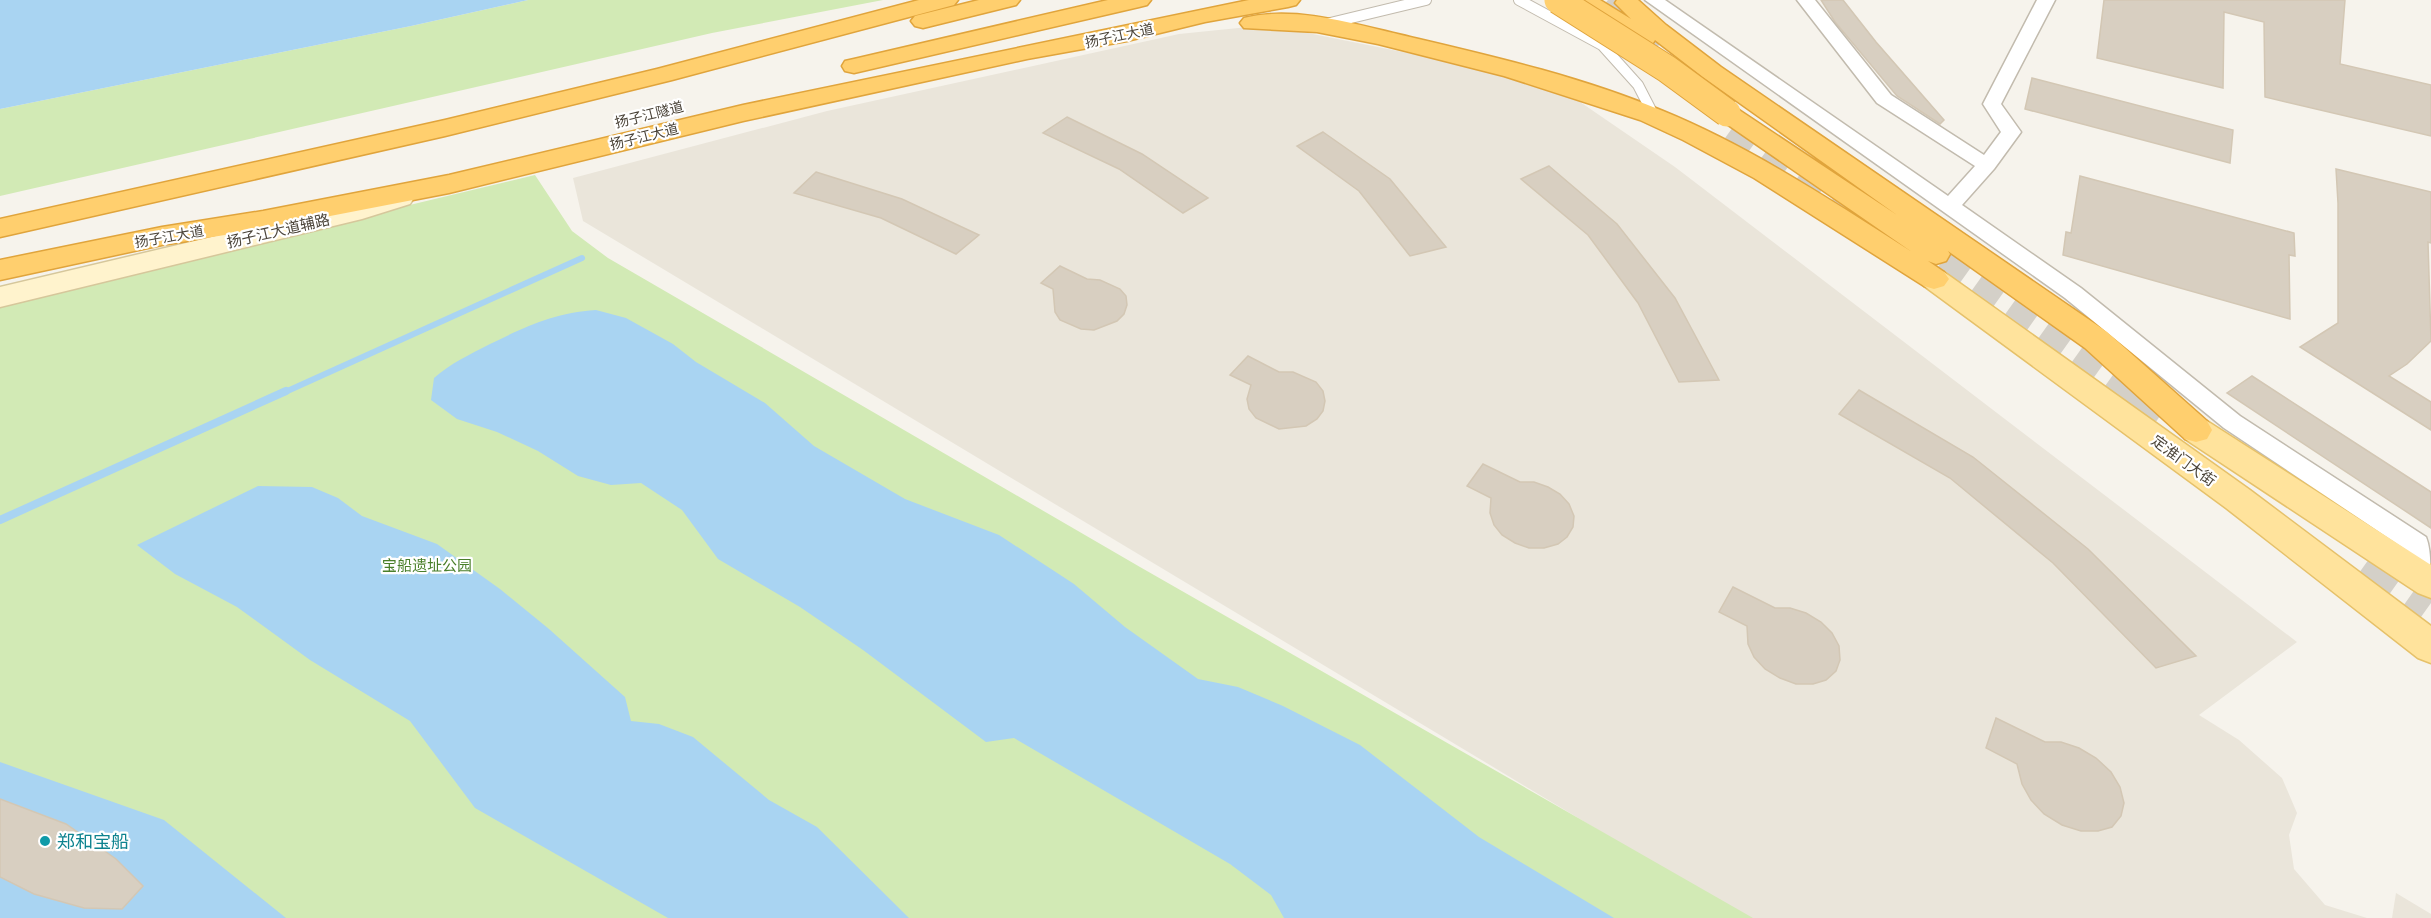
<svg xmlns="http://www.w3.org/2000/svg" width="2431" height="918" font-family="Commissioner,'Noto Sans SC',sans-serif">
<rect width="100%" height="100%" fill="#f6f3ec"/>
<g fill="#eae5da">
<path d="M1268,25L1488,69L1567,93L1675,167L2297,642L2199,715L2239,740L2282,778L2297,813L2289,835L2294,869L2325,905L2367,918H1745L583,221L573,178L827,111L1179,34Z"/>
<path d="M2396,893L2431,914V918H2392Z"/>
</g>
<g fill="#d2eab5">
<path d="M528,0H883L712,33L0,196V109L411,26Z"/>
<path d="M535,175L572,231L608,258L1140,567L1753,918H0V303Z"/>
</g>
<g fill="#a9d4f2">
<path d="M0,0H528L411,26L0,109Z"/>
<path d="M596,310L626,318L673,344L696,362L765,403L814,446L905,499L999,535L1074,584L1125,627L1198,679L1238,687L1283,706L1360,745L1479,837L1614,918H1284L1271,895L1230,864L1014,738L986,742L863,650L800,607L718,559L682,510L641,483L611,485L578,476L538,451L497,432L457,419L431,400L434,378C451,363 469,355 490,344C527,326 554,313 596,310Z"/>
<path d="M258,486L312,487L338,498L362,516L437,544L500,589L549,629L625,697L631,721L659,724L693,737L769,800L817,827L909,918H668L475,808L410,721L310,660L237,607L175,574L137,545Z"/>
<path d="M0,762L164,820L286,918H0V877L122,909L143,886L116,859L66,824L0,799Z"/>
</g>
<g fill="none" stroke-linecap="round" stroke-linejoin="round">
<path stroke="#a9d4f2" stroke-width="6" d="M283,393L582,258"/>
<path stroke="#a9d4f2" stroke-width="8" d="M0,520L286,391"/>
</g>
<g fill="#d8cfc1" stroke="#d3c7b4" stroke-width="1.5">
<path d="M1821,0H1843L1876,42L1944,120L1940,124L1897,96L1835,22Z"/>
<path d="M2104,0H2345L2340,64L2431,85V136L2265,97L2264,22L2224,12L2223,88L2097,58Z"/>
<path d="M2032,78L2233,130L2230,163L2025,109Z"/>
<path d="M1067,117L1142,154L1208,198L1183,213L1119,169L1043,133Z"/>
<path d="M1323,132L1390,179L1446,247L1410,256L1359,191L1297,146Z"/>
<path d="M1549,166L1617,224L1675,298L1719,380L1679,382L1638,303L1588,235L1521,179Z"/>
<path d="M2336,169L2431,192V243L2428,242L2431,341L2407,364L2389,376L2431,402V430L2300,347L2338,323V203Z"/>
<path d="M816,172L902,199L979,235L956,254L881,218L794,193Z"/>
<path d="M2080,176L2294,233L2295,256L2289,255L2290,319L2063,255L2066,232L2071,233Z"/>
<path d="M1060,266L1087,279L1100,280L1120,289L1126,296L1127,305L1124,314L1117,321L1094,330L1081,329L1060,320L1055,312L1053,289L1041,283Z"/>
<path d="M1248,356L1279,372H1293L1316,382L1323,391L1325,401L1323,411L1317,419L1306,426L1279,429L1256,418L1249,409L1247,399L1251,385L1230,375Z"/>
<path d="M2252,376L2431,492V528L2227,393Z"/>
<path d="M1859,390L1973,457L2088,549L2196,656L2156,668L2053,563L1950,478L1839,414Z"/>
<path d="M1483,464L1520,482H1534L1548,487L1560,494L1569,504L1574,516L1573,527L1567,537L1558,544L1544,548H1529L1515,543L1502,535L1494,525L1490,513L1491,498L1467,486Z"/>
<path d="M1733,587L1775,608H1790L1806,613L1821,622L1832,633L1839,646L1840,660L1836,671L1826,680L1813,684H1796L1780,678L1765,669L1754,657L1748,644L1747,626L1719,612Z"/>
<path d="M1996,718L2045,742H2061L2079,748L2096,758L2111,772L2120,787L2124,803L2121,816L2112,827L2098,831H2081L2062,825L2044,814L2031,800L2022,784L2017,764L1986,748Z"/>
<path d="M0,799L66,824L116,859L143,886L122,909L84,908L34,894L0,877Z"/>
</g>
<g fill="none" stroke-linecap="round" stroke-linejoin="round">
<g stroke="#d4d0c8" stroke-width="27" stroke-dasharray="27 14" stroke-linecap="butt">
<path d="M1608,0L1671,58L1698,78"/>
<path d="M1733,127L1895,244"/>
<path d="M1912,233L2136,393"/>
</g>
<g stroke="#d4d0c8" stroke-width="37" stroke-dasharray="37 18" stroke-linecap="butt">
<path d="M2134,391L2163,412"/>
<path d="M2369,559L2431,603"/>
</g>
<defs>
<g id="lane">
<path d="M1519,0L1602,45L1638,85L1654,116"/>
<path d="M1326,24L1426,0"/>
</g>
<path id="street" d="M1645,0H1665L1948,196L1975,166L1877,103L1797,0H1815L1891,95L1984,155L2001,132L1983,104L2037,0H2055L2001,104L2021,132L1994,169L1962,205L2081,288L2240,416L2426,537C2431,549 2431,570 2429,582L2420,586L2411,582L2407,575L2405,549L2224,428L2065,298Z"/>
<path id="secondary" d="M400,189L410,192L414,198L410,204L362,219L0,307V287L347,205Z"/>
<g id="primary">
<path d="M1934,269L1944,272L2250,490L2431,626V663L2418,658L2226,508L1924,286L1919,279L1924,272Z"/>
<path d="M2196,418L2207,421L2431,565V598L2418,593L2185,439L2180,430L2185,421Z"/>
</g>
<g id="highway">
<path d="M919,0H958L954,5L672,80L445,136L0,237V219L445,120L657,69Z"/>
<path d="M979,0H1020L1016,5L923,28L915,26L911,21L915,16Z"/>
<path d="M1108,0H1151L1147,5L1139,7L854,73L845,71L842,66L845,61L854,59Z"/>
<path d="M1249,0H1300L1296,5L1288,7L1205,22L1127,41L1027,59L743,121L449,193L263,229L162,245L0,280V260L162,227L263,211L449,175L743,105Z"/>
<path d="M1572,0H1600L1631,19L1615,3L1617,0H1638L1666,25L1721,67L2107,332L2207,421L2212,430L2207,439L2196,442L2185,439L2085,348L1948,251L1950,254L1946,261L1936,264L1928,261L1944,272L1949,279L1944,286L1934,289L1924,286L1754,178L1683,140L1640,120L1504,76L1378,44L1317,32L1244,28L1240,23L1244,18C1296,5 1358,25 1410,37C1495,57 1582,77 1663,111C1751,147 1832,201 1912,252L1718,118L1714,113L1718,108L1727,105L1736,108L1897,215L1703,77L1655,40L1653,43L1644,45L1635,43L1576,5Z"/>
</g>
</defs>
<use href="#lane" stroke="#c2bbae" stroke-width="12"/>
<use href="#street" stroke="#c2bbae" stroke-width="3"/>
<use href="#secondary" stroke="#d6c79b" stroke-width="3"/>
<use href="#primary" stroke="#e6c16a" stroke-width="3"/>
<use href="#highway" stroke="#e0a43c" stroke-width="3"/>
<use href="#lane" stroke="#fff" stroke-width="10"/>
<use href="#street" fill="#fff" fill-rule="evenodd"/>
<use href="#secondary" fill="#fff3cd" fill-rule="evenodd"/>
<use href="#primary" fill="#ffe39c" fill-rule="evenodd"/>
<use href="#highway" fill="#ffcf6e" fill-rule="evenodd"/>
<defs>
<path id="highway-bridge" d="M1558,0L1667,69L1727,113"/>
</defs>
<use href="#highway-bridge" stroke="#e0a43c" stroke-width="29" stroke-linecap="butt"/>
<use href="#highway-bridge" stroke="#ffcf6e" stroke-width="27"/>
</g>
<circle fill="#0f9aa8" stroke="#fff" stroke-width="2" cx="45" cy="841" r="6"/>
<g text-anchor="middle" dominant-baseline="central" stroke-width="4.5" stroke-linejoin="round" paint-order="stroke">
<g font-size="14" fill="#4b4439" stroke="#fff">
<text transform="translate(1119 35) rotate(-12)">扬子江大道</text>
<text transform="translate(649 114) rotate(-14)">扬子江隧道</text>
<text transform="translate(644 136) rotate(-14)">扬子江大道</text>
<text transform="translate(169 236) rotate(-10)">扬子江大道</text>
</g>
<g font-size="15" fill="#4b4439" stroke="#fff">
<text transform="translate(278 230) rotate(-13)">扬子江大道辅路</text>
<text transform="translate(2184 460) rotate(36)">定淮门大街</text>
</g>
<g font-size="15" fill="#4a7f2a" stroke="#fff">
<text x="427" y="565">宝船遗址公园</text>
</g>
<g font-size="18" fill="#0d838f" stroke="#fff" text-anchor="start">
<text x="57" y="841">郑和宝船</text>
</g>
</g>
</svg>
